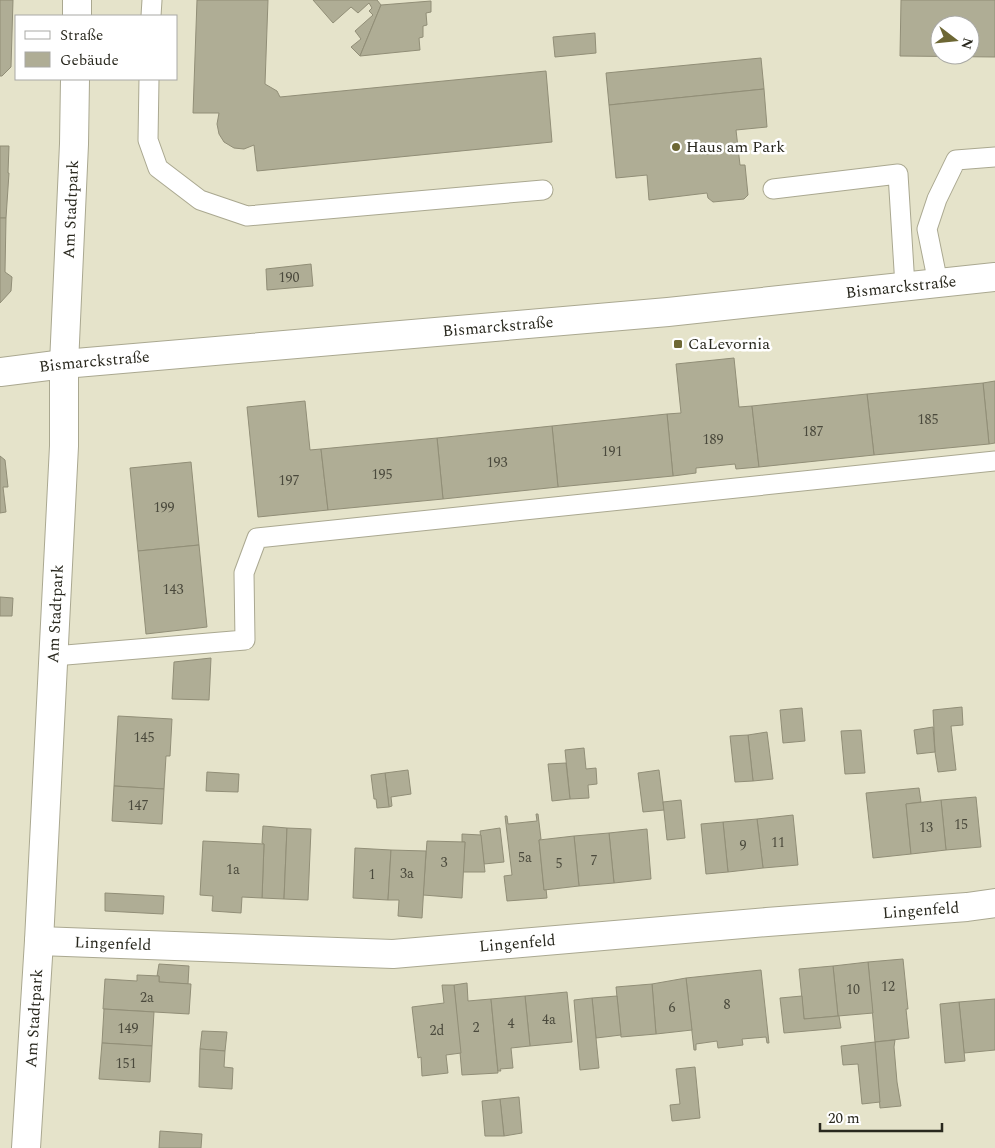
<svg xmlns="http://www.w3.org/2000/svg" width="995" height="1148" font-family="Spectral,serif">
<rect width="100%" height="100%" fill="#e5e3ca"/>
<g fill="#afad95" stroke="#918e77" fill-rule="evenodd">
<path d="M0,0H13L11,67L2,76H0Z"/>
<path d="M197,0H268L265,84L277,91L280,97L546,71L552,142L257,171L254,145L244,149L234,148L224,142L219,134L217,124L219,113H193Z"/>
<path d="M313,0H377L381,5L360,56L351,47L361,39L355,31L373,15L369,11L372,8L369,3L358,13L351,7L333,23Z"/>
<path d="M901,0H995V57L900,56ZM940,25H970V55H940Z"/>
<path d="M431,1V12L426,13L427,25L423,26V37L419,38L420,50L360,56L381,5Z"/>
<path d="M595,33L596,53L555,57L553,37Z"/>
<path d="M761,58L764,89L609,105L606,73Z"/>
<path d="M764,89L767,127L736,130L740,165H745L748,195L744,199L713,202L708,198L707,193L649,200L647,175L616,178L609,105Z"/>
<path d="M0,146H9L8,173H9L6,218H0Z"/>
<path d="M0,218H6L5,272L12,277L11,291L0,303Z"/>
<path d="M311,264L313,286L267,290L266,269Z"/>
<path d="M734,358L739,407L752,406L759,467L736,469L735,464L696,468V473L673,476L667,414L681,413L676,364Z"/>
<path d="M995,381V443L989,444L983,383Z"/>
<path d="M983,383L989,444L874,455L867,394Z"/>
<path d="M867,394L874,455L759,467L752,406Z"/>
<path d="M305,401L310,450L321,449L328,510L258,517L247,407Z"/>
<path d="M667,414L673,476L558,487L552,426Z"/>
<path d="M552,426L558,487L443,499L437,438Z"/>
<path d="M437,438L443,499L328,510L321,449Z"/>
<path d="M0,456L5,460L8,487H3L6,512L0,513Z"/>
<path d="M191,462L199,545L138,551L130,468Z"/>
<path d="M199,545L207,627L146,634L138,551Z"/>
<path d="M0,597L13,598L12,616H0Z"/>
<path d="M211,658L209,700L172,699L174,662Z"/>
<path d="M962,707L963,725L951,726L956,770L938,772L935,752L933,710Z"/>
<path d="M802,708L805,741L783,743L780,710Z"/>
<path d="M118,716L172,719L170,756H166L164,789L114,786Z"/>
<path d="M933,727L935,752L917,754L914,730Z"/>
<path d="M861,730L865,773L845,774L841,731Z"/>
<path d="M767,732L773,779L753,781L748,735Z"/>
<path d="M748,735L753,781L735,782L730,736Z"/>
<path d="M584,748L586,769L596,768L597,784L588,785L589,798L570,799L565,750Z"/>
<path d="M566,763L570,799L552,801L548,764Z"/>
<path d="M408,770L411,794L391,797L392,806L389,807L385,773Z"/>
<path d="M659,770L664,810L643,812L638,773Z"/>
<path d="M207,772L239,774L238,792L206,791Z"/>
<path d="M385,773L389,807L377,808L376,799H374L371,775Z"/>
<path d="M114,786L164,789L162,824L112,821Z"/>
<path d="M919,788L921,802L906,804L911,854L873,858L866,793Z"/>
<path d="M976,797L981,847L946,850L941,800Z"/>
<path d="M681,800L685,838L667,840L663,802Z"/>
<path d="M941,800L946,850L911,854L906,804Z"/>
<path d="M536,814H538L541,839L539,840L544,890L546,889L547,898L507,901L504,876L512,875L505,816H507L508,824L537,821Z"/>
<path d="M793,815L798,865L763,868L757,819Z"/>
<path d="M757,819L763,868L728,872L723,822Z"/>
<path d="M723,822L728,872L706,874L701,824Z"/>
<path d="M263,826L287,828L284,899L262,898L264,844L262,843Z"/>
<path d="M287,828L311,829L308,900L284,899Z"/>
<path d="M500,828L504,862L484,864L480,831Z"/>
<path d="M647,829L651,879L614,883L609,833Z"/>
<path d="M609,833L614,883L579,886L574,836Z"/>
<path d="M462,834L481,835L485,872H463L465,842H462Z"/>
<path d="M574,836L579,886L544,890L539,840Z"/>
<path d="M203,841L264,844L262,898L242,897L241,913L212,911L213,896L200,895Z"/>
<path d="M427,841L465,842L462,898L423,895Z"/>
<path d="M355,848L391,850L388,900L353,898Z"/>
<path d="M391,850L426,851L422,918L398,916L399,900H388Z"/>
<path d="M105,893L164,896L163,914L105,911Z"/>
<path d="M903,959L908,1009H906L909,1038L875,1042L868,962Z"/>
<path d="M868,962L873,1013L838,1016L833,966Z"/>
<path d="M159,964L189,966L188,984L159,982V976H157Z"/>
<path d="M833,966L838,1016L804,1019L799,969Z"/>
<path d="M761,970L769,1043H767L766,1037L742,1039L743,1045L718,1048L717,1041L696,1044V1050H694L686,978Z"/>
<path d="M137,975L159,976V982L191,984L189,1014L103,1009L105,979L137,981Z"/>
<path d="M686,978L692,1030L656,1034L652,984Z"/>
<path d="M467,983L468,1001L491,999L498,1073L462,1075L454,985Z"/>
<path d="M652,984L656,1034L621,1037L616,987Z"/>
<path d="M442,985H454L461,1053L446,1055L448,1073L422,1076L421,1057L418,1058L412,1007L444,1003Z"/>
<path d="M567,992L572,1042L530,1046L525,996Z"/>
<path d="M525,996L530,1046L511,1048L513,1068L500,1069L501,1071H498L491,999Z"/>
<path d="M617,996L621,1035L596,1038L592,998Z"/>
<path d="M802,996L804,1019L839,1016L841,1028L784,1033L780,998Z"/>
<path d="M592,998L599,1068L580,1070L574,1000Z"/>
<path d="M995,999V1050L964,1053L959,1002Z"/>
<path d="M959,1002L965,1061L945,1063L940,1004Z"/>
<path d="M104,1009L154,1012L152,1046L102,1043Z"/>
<path d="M202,1031L227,1032L225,1051L200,1049Z"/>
<path d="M895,1040L894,1047L897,1082L901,1106L880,1108L875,1042Z"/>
<path d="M875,1042L880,1102L862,1104L858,1064L843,1065L841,1046Z"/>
<path d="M102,1043L152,1046L150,1082L99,1079Z"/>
<path d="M200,1049L225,1051L224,1067L233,1068L232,1089L199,1087Z"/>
<path d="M695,1067L700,1118L672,1121L670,1105L680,1104L676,1069Z"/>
<path d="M519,1097L522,1133L504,1136L500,1099Z"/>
<path d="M500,1099L504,1136H485L482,1101Z"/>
<path d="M160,1131L202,1134L201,1148H159Z"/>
</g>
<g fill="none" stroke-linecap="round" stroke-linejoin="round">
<defs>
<g id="service">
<path d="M151,16L152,0"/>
<path d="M149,79L148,140L158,168L200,200L247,216L543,190"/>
<path d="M773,189L898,174L905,286"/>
<path d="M938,283L927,229L937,199L956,160L995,157"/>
<path d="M54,656L245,640L244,573L257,538L995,461"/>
</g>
<g id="minor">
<path d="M77,16V0"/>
<path id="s1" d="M39,941L393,954L767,922L967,907L995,903"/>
<path id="s2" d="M26,1148L39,941L64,446V364L74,144L75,79"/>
</g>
<g id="secondary">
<path id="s3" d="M0,372L64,364L668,312L995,277"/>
</g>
</defs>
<use href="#service" stroke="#aaa890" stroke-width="21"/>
<use href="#minor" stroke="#aaa890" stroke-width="30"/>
<use href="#secondary" stroke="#aaa890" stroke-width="30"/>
<use href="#service" stroke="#fff" stroke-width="19"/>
<use href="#minor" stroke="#fff" stroke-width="28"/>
<use href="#secondary" stroke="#fff" stroke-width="28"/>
</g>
<g fill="#6d6734" stroke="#fff" stroke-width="2">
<circle cx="676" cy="147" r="5"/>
<rect x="673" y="339" width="10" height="10" rx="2.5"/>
</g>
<g text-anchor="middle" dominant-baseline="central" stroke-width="5" stroke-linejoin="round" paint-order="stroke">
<g font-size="14" fill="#4a493c">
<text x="289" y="277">190</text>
<text x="928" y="419">185</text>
<text x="813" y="431">187</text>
<text x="713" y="439">189</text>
<text x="612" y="451">191</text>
<text x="497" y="462">193</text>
<text x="382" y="474">195</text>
<text x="289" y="480">197</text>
<text x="164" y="507">199</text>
<text x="173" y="589">143</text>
<text x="144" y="737">145</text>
<text x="138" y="805">147</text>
<text x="961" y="824">15</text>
<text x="926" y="827">13</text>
<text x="778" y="842">11</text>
<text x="743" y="845">9</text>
<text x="525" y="857">5a</text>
<text x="594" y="860">7</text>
<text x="444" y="862">3</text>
<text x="559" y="863">5</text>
<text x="233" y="869">1a</text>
<text x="407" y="873">3a</text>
<text x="372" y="874">1</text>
<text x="888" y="986">12</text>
<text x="853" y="989">10</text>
<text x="147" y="997">2a</text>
<text x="727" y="1004">8</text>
<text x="672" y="1007">6</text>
<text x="549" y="1019">4a</text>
<text x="511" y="1023">4</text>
<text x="476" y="1027">2</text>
<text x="128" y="1028">149</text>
<text x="437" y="1030">2d</text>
<text x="126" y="1063">151</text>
</g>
<g font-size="16" fill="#29281e" stroke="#fff" text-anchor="start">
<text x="686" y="147">Haus am Park</text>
<text x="688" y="344">CaLevornia</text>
</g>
<g font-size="16" fill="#29281e" stroke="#fff">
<text stroke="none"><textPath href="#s2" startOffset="940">Am Stadtpark</textPath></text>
<text stroke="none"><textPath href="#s3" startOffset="905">Bismarckstraße</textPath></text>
<text stroke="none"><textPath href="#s3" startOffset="500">Bismarckstraße</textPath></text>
<text stroke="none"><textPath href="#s3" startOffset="95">Bismarckstraße</textPath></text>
<text stroke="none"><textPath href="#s2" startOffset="535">Am Stadtpark</textPath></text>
<text stroke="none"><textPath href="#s1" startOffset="884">Lingenfeld</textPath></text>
<text stroke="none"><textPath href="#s1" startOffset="74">Lingenfeld</textPath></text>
<text stroke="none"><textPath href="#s1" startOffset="479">Lingenfeld</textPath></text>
<text stroke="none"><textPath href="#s2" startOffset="130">Am Stadtpark</textPath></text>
</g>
</g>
<rect x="15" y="15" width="162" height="65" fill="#ffffff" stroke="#a9a9a5"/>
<rect x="25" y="31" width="25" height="8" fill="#ffffff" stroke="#a9a9a5"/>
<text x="60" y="40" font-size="15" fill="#29281e">Straße</text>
<rect x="25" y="52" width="25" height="15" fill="#afad95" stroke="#a9a9a5"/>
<text x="60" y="65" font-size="15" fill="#29281e">Gebäude</text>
<g transform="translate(955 40) rotate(106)"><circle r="24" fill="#ffffff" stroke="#a9a9a5"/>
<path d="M0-4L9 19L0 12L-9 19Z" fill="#6d6734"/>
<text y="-8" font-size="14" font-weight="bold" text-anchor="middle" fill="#29281e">N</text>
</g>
<path d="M820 1123v8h122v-8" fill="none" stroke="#29281e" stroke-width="2.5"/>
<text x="828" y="1123" font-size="15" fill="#29281e" stroke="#ffffff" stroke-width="4" paint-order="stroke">20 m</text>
</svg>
